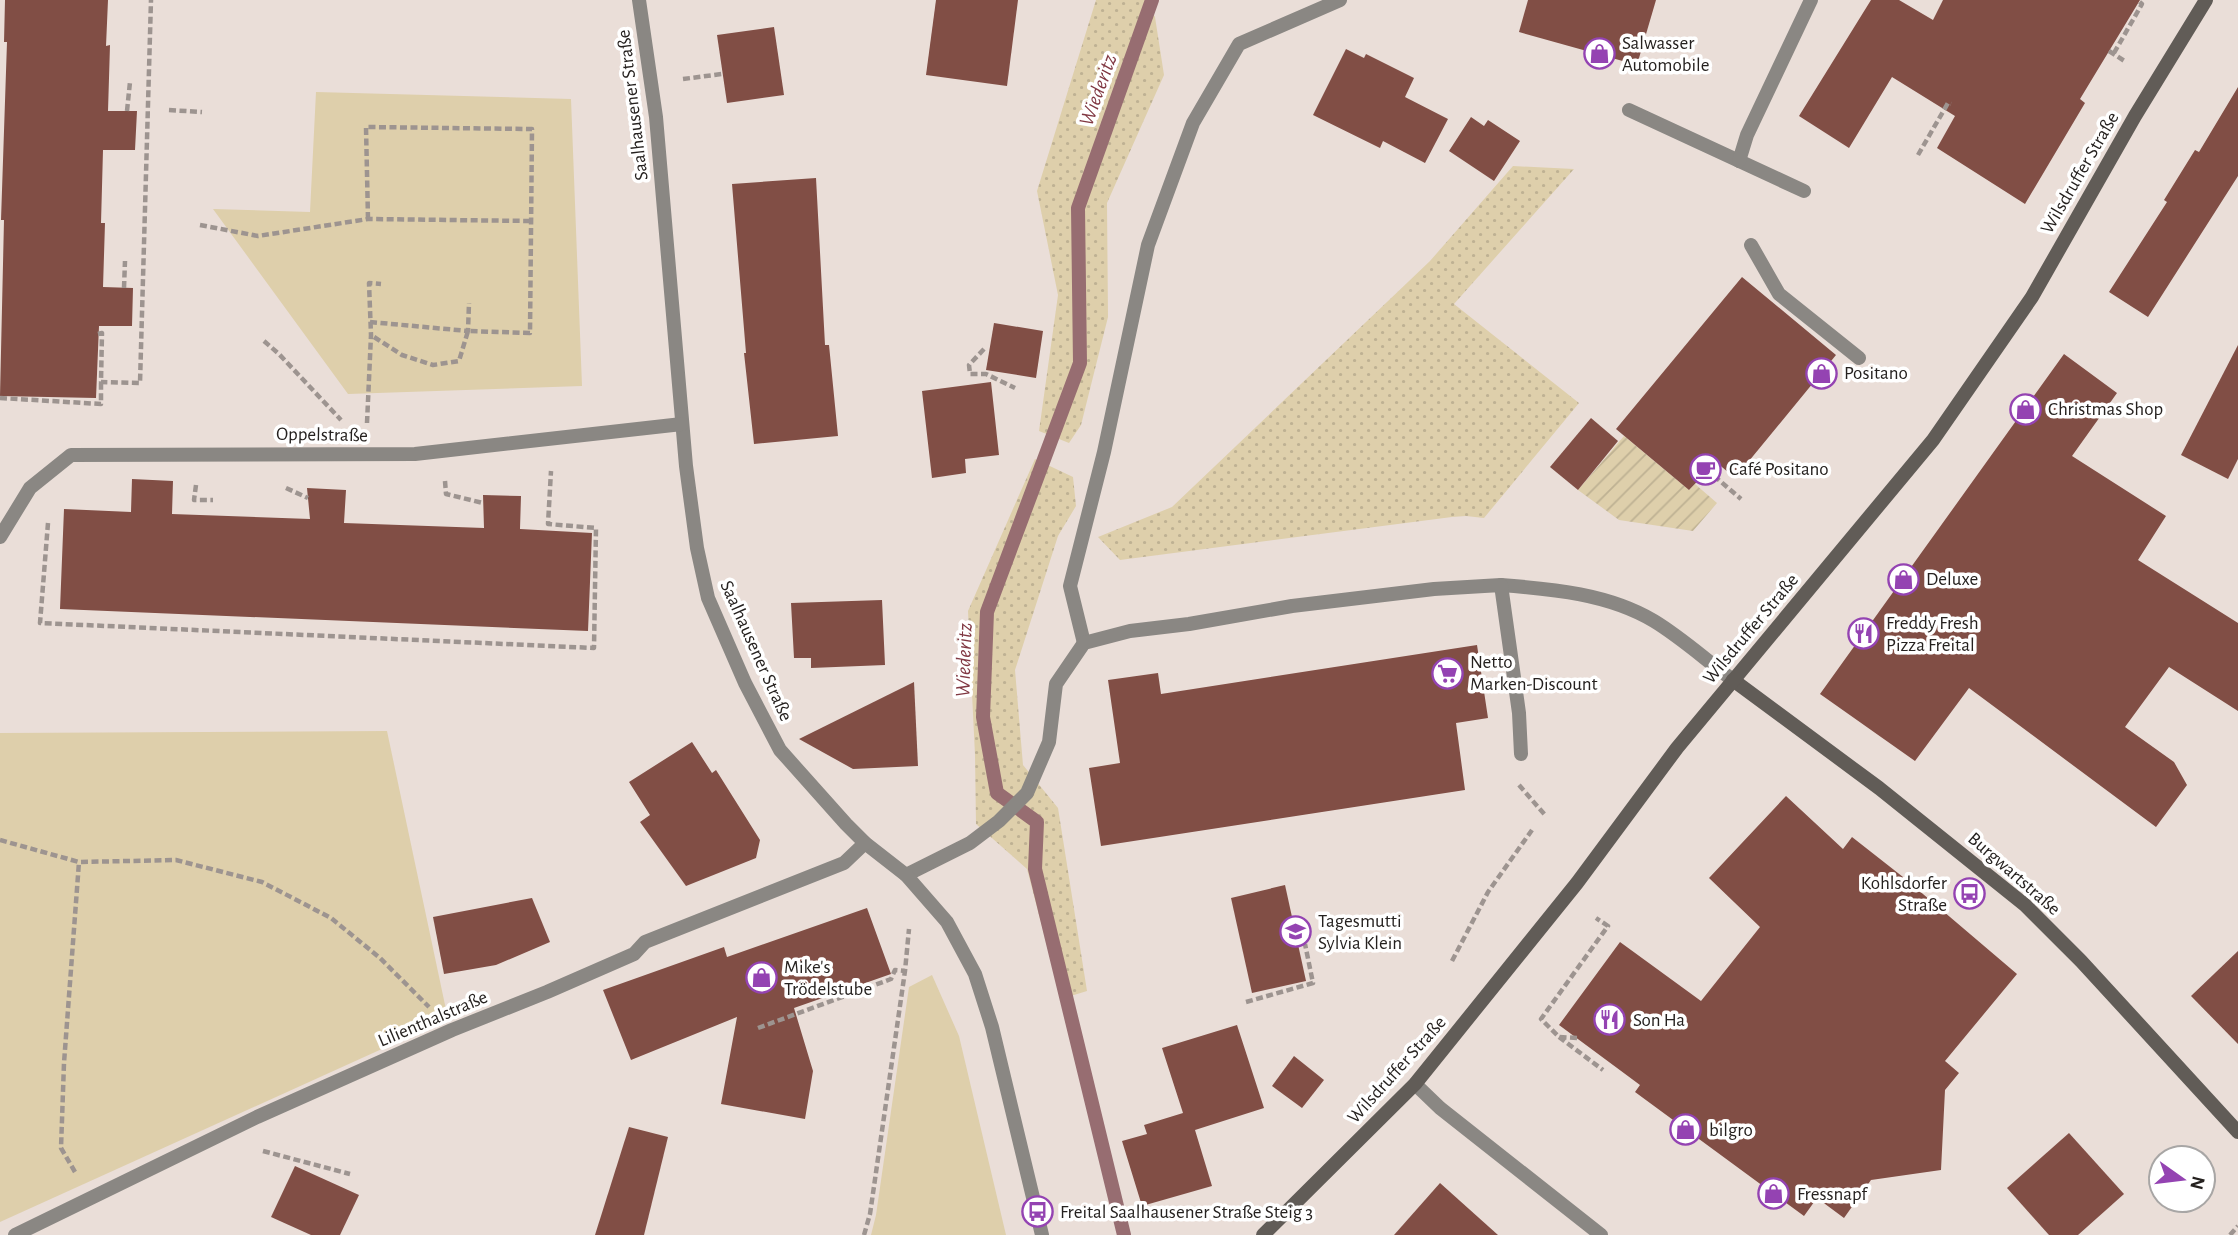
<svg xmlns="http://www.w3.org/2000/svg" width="2238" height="1235" font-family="'Alegreya Sans',sans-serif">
<defs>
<pattern id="grass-dots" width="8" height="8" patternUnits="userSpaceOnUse" patternTransform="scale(1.75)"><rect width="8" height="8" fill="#decfab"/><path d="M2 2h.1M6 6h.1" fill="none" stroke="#beb193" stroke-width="1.8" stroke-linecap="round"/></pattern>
<pattern id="garden-furrows" width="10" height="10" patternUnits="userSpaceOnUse" patternTransform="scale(1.75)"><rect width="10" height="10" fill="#decfab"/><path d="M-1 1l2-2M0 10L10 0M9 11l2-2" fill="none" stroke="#beb193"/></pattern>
</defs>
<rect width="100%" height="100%" fill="#eaded8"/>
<g fill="url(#grass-dots)">
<path d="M1096,0H1145L1155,17L1164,75L1107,203L1108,317L1081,425L1069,443L1039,431L1058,295L1037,191Z"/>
<path d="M1513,166L1574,169L1454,304L1579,403L1484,518L1466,516L1452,517L1120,560L1098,537L1172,507L1430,261Z"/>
<path d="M1035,459L1073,477L1076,506L1058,536L1015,670L1023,765L1058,808L1087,991L1061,999L1027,869L976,824L975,755L968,611Z"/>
</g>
<g fill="#decfab">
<path d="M316,92L571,99L582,386L348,394L213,209L310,212Z"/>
<path d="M387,731L448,1019L0,1222V733Z"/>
<path d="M932,975L959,1036L1006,1235H871L876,1215L909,987Z"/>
</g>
<path fill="url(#garden-furrows)" d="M1624,436L1689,490L1695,484L1717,503L1693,531L1619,520L1578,490Z"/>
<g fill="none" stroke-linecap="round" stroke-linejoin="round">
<path stroke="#976d71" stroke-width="14" d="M1124,1235L1035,869L1037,822L997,793L983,717L987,612L1080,363L1078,208L1152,0"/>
</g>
<g fill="#814e45">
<path d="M5,0H108L106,46L110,45L108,111H137L135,150H103L101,223H105L103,287L133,288L132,326H99L96,398L0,396L4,220H1L7,42H4Z"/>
<path d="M936,0H1018L1007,86L926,75Z"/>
<path d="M1528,0H1656L1637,65L1519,32Z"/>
<path d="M1871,0H1899L1933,20L1943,0H2140L2080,99L2085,103L2025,204L1937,148L1955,116L1892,77L1849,148L1799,116Z"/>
<path d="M774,27L784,95L727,103L717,35Z"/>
<path d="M1346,49L1364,58L1366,54L1414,78L1405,97L1448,119L1425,163L1383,141L1380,148L1313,115Z"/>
<path d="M2238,87V176L2148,317L2109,292L2167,202L2164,200L2195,150L2199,152Z"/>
<path d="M1471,117L1484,126L1488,120L1520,141L1494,181L1449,151Z"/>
<path d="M816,178L825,345H829L838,436L754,444L744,353H746L732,184Z"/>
<path d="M1742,277L1836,355L1735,478L1716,462L1689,490L1616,429Z"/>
<path d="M994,323L1043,331L1036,378L986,370Z"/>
<path d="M2238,345V459L2228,479L2181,455Z"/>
<path d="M2064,354L2117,393L2072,456L2166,516L2138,560L2238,623V711L2169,667L2125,727L2174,762L2187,785L2156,827L1969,688L1915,761L1820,694Z"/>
<path d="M991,382L999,455L965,459L966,473L932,478L922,391Z"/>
<path d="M1591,418L1618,441L1578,490L1550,467Z"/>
<path d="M132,479L173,481L172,514L310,519L307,488L346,490L344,523L484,528L483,495L521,496L520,529L592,533L588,631L60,609L64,509L131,512Z"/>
<path d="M882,600L885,665L811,668V658H794L791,603Z"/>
<path d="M1477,645L1488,718L1456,723L1465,790L1101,846L1089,768L1120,763L1108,680L1158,673L1161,694Z"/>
<path d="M914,682L918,766L853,769L799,739Z"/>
<path d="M692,742L712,773L716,770L760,840L756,858L686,886L640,822L650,815L629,782Z"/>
<path d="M1786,796L1843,849L1852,837L1903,877L2017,974L1945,1061L1959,1073L1945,1090L1941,1170L1871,1180L1844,1218L1817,1198L1804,1216L1635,1092L1640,1085L1559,1025L1620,942L1701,1001L1760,927L1709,878Z"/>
<path d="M1285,885L1306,981L1252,993L1231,898Z"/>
<path d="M532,898L550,942L496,965L444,974L433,917Z"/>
<path d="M867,908L891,974L794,1008L813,1071L805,1119L721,1104L737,1017L631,1060L603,990L724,947L727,957Z"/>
<path d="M2238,951V1044L2191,996Z"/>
<path d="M1237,1025L1264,1108L1195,1130L1212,1186L1142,1206L1122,1141L1147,1134L1144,1125L1183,1113L1162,1048Z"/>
<path d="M1294,1056L1324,1080L1302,1108L1272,1086Z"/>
<path d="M629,1127L668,1137L644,1235H595Z"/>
<path d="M2069,1133L2124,1194L2078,1235H2049L2007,1188Z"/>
<path d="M295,1166L359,1195L340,1235H311L271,1217Z"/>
<path d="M1440,1183L1498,1235H1394Z"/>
</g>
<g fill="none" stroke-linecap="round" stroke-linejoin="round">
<g stroke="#9d9490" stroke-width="4.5" stroke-dasharray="7 3.5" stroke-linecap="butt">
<path d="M2109,51L2126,62"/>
<path d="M2114,53L2142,4L2137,0"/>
<path d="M683,79L722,74"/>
<path d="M169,110L202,112"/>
<path d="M127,111L130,82"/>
<path d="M1918,155L1948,103L1951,104"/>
<path d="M368,219L366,127L532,129L530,333L468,331L459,361L433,365L402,355L371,335"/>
<path d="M200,225L258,236L368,219L531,221"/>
<path d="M124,288L125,261"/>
<path d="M370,322L468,331L469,303"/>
<path d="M98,334L102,333L101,382L140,383L151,0"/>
<path d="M264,341L279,354L341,420"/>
<path d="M984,349L969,365L970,374H986L1015,388"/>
<path d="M0,398L101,404V382"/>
<path d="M367,423L371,335L369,283L381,284"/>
<path d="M1706,469L1741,499"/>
<path d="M445,481L446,494L483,503"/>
<path d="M196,485L194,500H213"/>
<path d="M286,488L308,498"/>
<path d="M48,523L40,623L594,648L596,528L548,524L551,471"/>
<path d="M1519,785L1545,815"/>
<path d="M0,840L79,862L176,860L262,882L331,918L380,958L429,1007"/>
<path d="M1452,961L1488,892L1532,830"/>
<path d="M1246,1002L1313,983L1305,944"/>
<path d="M758,1028L891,979L895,970L905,971"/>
<path d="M1559,1037L1603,1070"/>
<path d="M1577,1038L1559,1037L1541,1019L1608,926L1596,918"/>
<path d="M263,1151L350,1174"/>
<path d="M75,1172L61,1148L64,1063L79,862"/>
<path d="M864,1235L870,1214L905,971L909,929"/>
<path d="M2230,1235L2238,1226"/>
</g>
<g stroke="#8a8783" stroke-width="14">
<path d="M1629,110L1804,191"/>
<path d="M1739,161L1747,135L1811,0"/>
<path d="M1751,245L1779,294L1859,358"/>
<path d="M1501,585C1553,589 1609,594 1654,621C1682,638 1707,661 1733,680"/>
<path d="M1084,643L1070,586L1104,452L1148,245L1193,123L1239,44L1340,0"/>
<path d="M906,875L970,843L999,821L1027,793L1049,742L1056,684L1084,643L1130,631L1189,624L1292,606L1434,589L1501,585L1519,713L1521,754"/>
<path d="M1415,1084L1440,1108L1601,1235"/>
</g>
<g stroke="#8a8783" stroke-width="14">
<path d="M639,0L656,117L686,466L697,548L708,598L745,683L780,750L846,824L865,843L906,875L947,922L975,974L992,1027L1042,1235"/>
<path d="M0,537L30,488L71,455L415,454L682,424"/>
<path d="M15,1235L257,1117L452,1030L547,992L634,954L645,942L844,863L865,843"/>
</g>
<g stroke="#615c57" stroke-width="14">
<path d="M1733,680L1879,788L2025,905L2081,961L2238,1132"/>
<path d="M1263,1235L1415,1084L1577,883L1677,748L1933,440L2032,297L2135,116L2206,0"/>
</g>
</g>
<defs>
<symbol id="shop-ring" viewBox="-11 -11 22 22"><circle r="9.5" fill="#fff" stroke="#9443b2" stroke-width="1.5"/><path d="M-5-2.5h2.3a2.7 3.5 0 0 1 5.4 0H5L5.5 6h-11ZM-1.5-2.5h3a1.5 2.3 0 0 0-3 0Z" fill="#9443b2"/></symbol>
<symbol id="cafe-ring" viewBox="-11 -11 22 22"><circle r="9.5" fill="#fff" stroke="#9443b2" stroke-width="1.5"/><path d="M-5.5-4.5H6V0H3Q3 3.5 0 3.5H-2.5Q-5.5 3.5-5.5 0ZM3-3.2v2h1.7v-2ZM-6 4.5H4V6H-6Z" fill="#9443b2"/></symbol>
<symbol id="restaurant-ring" viewBox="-11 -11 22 22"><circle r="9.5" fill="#fff" stroke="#9443b2" stroke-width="1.5"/><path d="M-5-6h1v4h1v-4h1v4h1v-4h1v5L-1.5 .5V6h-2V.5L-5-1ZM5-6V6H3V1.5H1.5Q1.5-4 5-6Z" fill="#9443b2"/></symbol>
<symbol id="supermarket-ring" viewBox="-11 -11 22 22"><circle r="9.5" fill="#fff" stroke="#9443b2" stroke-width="1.5"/><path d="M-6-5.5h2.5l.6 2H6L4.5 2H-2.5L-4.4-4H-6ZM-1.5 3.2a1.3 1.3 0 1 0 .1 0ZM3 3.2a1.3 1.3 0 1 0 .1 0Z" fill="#9443b2"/></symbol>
<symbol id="bus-ring" viewBox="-11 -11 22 22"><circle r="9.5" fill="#fff" stroke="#9443b2" stroke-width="1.5"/><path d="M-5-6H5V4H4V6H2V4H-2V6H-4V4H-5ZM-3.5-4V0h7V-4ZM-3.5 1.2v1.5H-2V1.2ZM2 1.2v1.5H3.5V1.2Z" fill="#9443b2"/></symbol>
<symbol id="school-ring" viewBox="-11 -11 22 22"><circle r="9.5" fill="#fff" stroke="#9443b2" stroke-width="1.5"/><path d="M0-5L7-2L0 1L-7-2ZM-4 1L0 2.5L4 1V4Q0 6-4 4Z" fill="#9443b2"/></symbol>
</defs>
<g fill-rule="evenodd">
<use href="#shop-ring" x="1582" y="36" width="35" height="35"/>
<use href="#shop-ring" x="1804" y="356" width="35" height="35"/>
<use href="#shop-ring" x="2008" y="392" width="35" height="35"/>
<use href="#cafe-ring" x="1688" y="452" width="35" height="35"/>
<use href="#shop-ring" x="1886" y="562" width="35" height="35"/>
<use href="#restaurant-ring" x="1846" y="616" width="35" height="35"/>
<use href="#supermarket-ring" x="1430" y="656" width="35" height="35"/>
<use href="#bus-ring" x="1952" y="876" width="35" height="35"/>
<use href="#school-ring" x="1278" y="914" width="35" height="35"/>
<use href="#shop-ring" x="744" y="960" width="35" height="35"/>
<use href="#restaurant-ring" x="1592" y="1002" width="35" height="35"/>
<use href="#shop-ring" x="1668" y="1112" width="35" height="35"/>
<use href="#shop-ring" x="1756" y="1176" width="35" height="35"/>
<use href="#bus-ring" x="1020" y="1194" width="35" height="35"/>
</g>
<g text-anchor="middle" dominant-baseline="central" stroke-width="7" stroke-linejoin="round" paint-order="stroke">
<g font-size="19" fill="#25211f" stroke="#fff" text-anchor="start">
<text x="1622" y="43">Salwasser<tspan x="1622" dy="22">Automobile</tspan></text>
<text x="1844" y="373">Positano</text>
<text x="2048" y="409">Christmas Shop</text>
<text x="1729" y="469">Café Positano</text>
<text x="1926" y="579">Deluxe</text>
<text x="1886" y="623">Freddy Fresh<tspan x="1886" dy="22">Pizza Freital</tspan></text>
<text x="1470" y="662">Netto<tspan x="1470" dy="22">Marken-Discount</tspan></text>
<text x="1947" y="883" text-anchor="end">Kohlsdorfer<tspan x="1947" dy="22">Straße</tspan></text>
<text x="1318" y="921">Tagesmutti<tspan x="1318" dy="22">Sylvia Klein</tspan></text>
<text x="784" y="967">Mike's<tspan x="784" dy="22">Trödelstube</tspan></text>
<text x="1633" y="1020">Son Ha</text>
<text x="1709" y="1130">bilgro</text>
<text x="1797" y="1194">Fressnapf</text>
<text x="1060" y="1212">Freital Saalhausener Straße Steig 3</text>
</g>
<g font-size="19" fill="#25211f" stroke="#fff">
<text transform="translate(633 105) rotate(-97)">Saalhausener Straße</text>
<text transform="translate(2080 173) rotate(-60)">Wilsdruffer Straße</text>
<text transform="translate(322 435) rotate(1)">Oppelstraße</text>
<text transform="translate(1751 629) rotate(-50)">Wilsdruffer Straße</text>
<text transform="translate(756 651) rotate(66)">Saalhausener Straße</text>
<text transform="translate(2014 874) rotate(41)">Burgwartstraße</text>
<text transform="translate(433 1019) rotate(-23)">Lilienthalstraße</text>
<text transform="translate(1397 1070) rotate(-48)">Wilsdruffer Straße</text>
</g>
<g font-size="21" font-style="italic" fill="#803742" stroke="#fff">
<text transform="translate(1098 90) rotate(-70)">Wiederitz</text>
<text transform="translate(964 660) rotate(-88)">Wiederitz</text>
</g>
</g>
<g transform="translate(2182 1179) rotate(104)"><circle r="33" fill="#ffffff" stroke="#a8a6a5" stroke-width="2"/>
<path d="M0-5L12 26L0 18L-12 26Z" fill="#9443b2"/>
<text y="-10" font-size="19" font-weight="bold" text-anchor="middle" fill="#25211f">N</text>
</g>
</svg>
